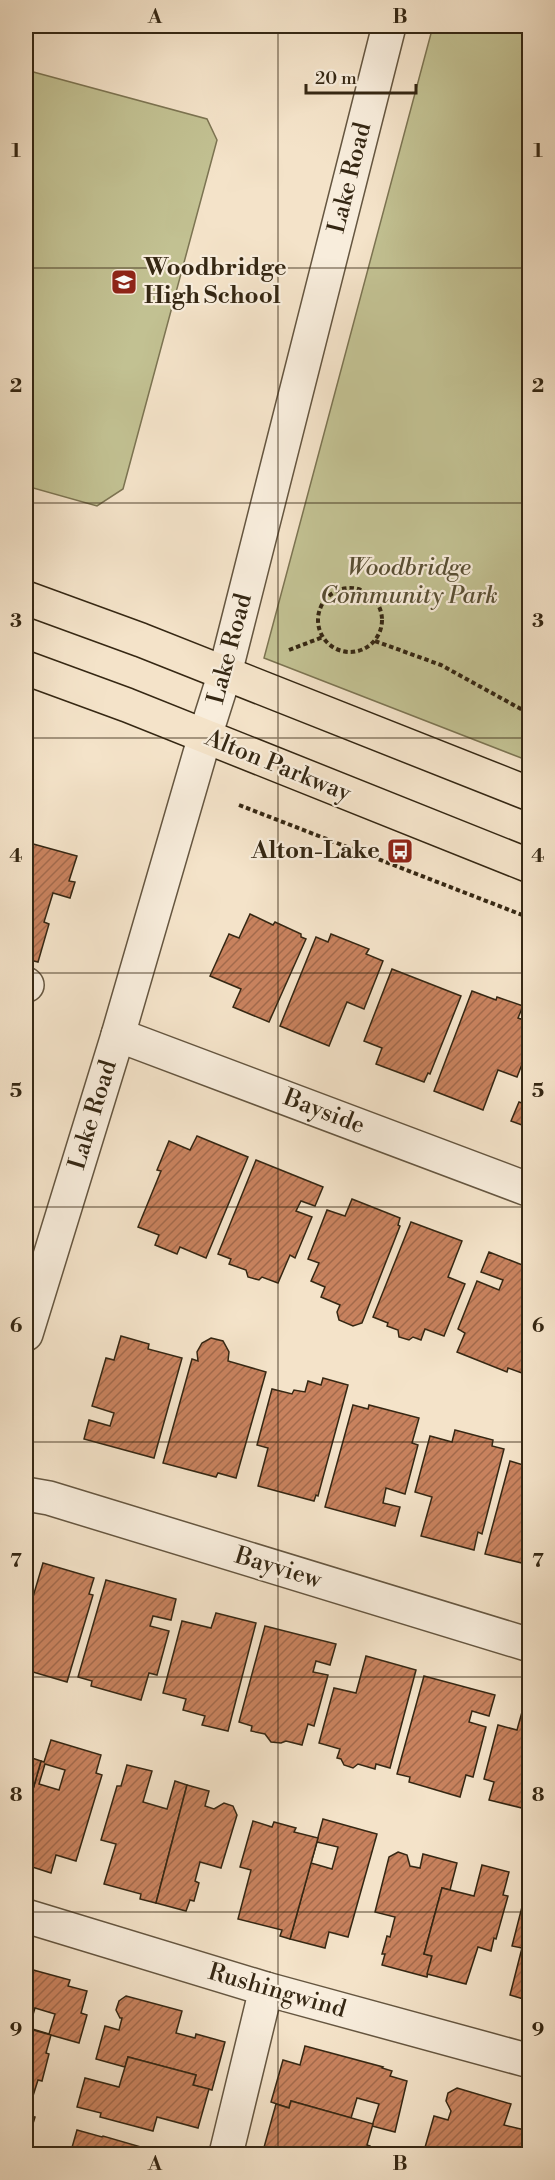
<svg xmlns="http://www.w3.org/2000/svg" width="555" height="2180" font-family="'Libre Bodoni',serif">
<defs>
<pattern id="building-hatch" width="6" height="6" patternUnits="userSpaceOnUse" patternTransform="scale(1.5)"><rect width="6" height="6" fill="#c8825e"/><path d="M-1 1l2-2M0 6l6-6M5 7l2-2" fill="none" stroke="#a36a4c"/></pattern>
</defs>
<rect width="100%" height="100%" fill="#f4e3c9"/>
<filter id="stains"><feTurbulence type="fractalNoise" baseFrequency=".00333" numOctaves="4"/><feColorMatrix values="0 0 0 0 .2 0 0 0 0 .09 0 0 0 0 .02 0 0 0 .5 -.17"/></filter>
<radialGradient id="worn" r=".72"><stop offset=".6" stop-color="#630" stop-opacity="0"/><stop offset="1" stop-color="#630" stop-opacity=".3"/></radialGradient>
<g fill="#c2c192" stroke="#7c7452" stroke-width="1.5">
<path d="M433,26H529V761L264,658Z"/>
<path d="M26,70L207,119L217,140L123,489L97,506L26,486Z"/>
</g>
<g fill="url(#building-hatch)" stroke="#352713" stroke-width="1.5" fill-rule="evenodd">
<path d="M26,842L77,856L69,881L75,882L70,898L53,893L44,922L49,924L38,962L26,959Z"/>
<path d="M250,914L273,925L275,922L301,934V937L306,939L269,1022L233,1007L241,989L210,976L229,934L239,938Z"/>
<path d="M331,934L369,949L366,954L383,961L364,1009L347,1002L329,1046L280,1026L316,937L328,942Z"/>
<path d="M392,969L461,996L430,1074L428,1073L424,1082L376,1064L382,1048L364,1041Z"/>
<path d="M472,991L496,1000L497,997L523,1006L518,1018L530,1022V1044L517,1077L498,1070L483,1110L434,1091Z"/>
<path d="M519,1102L530,1106V1128L511,1121Z"/>
<path d="M197,1136L248,1157L206,1258L180,1247L177,1254L155,1245L159,1235L138,1227L161,1171L157,1170L169,1141L190,1150Z"/>
<path d="M256,1160L323,1187L315,1206L301,1201L296,1211L312,1217L295,1258L290,1255L278,1283L262,1277L259,1280L248,1277L246,1270L229,1264L231,1259L218,1254Z"/>
<path d="M352,1199L400,1218L398,1225L400,1226L362,1323L353,1326L339,1320L337,1312L340,1305L321,1297L325,1287L311,1281L319,1263L308,1259L327,1210L345,1216Z"/>
<path d="M411,1222L462,1241L448,1277L465,1284L444,1336L425,1329L421,1340L413,1337L409,1340L399,1337L398,1330L387,1326L388,1323L373,1317Z"/>
<path d="M489,1252L530,1268V1353L522,1373L508,1368L507,1372L457,1352L465,1333L458,1329L477,1281L499,1290L503,1280L481,1272Z"/>
<path d="M121,1336L149,1344L148,1349L182,1358L154,1458L84,1439L89,1420L110,1426L114,1413L92,1406L106,1358L114,1360Z"/>
<path d="M211,1338L223,1341L229,1352L228,1361L266,1372L236,1478L218,1473L216,1477L163,1463L192,1359L198,1361L197,1352L202,1343Z"/>
<path d="M323,1378L348,1385L318,1496L316,1495L314,1501L258,1486L268,1448L257,1445L272,1389L292,1394L294,1390L305,1392L308,1381L321,1385Z"/>
<path d="M353,1405L368,1409L369,1405L419,1418L412,1443L418,1445L405,1494L386,1488L383,1503L400,1507L395,1526L325,1507Z"/>
<path d="M455,1430L493,1440L492,1446L504,1449L482,1534L478,1532L474,1550L421,1536L432,1497L415,1492L430,1436L452,1442Z"/>
<path d="M510,1461L530,1467V1565L485,1554Z"/>
<path d="M43,1563L94,1578L89,1594L93,1595L67,1682L26,1670V1605L30,1607Z"/>
<path d="M106,1580L176,1599L171,1620L153,1616L150,1626L169,1631L157,1675L149,1673L141,1700L91,1686L92,1681L78,1677Z"/>
<path d="M216,1613L256,1623L228,1731L202,1725L205,1716L183,1710L186,1699L163,1693L182,1621L211,1628Z"/>
<path d="M265,1626L336,1644L330,1665L316,1661L313,1672L328,1675L314,1726L308,1724L302,1745L286,1741L281,1743L271,1742L265,1734L251,1731L252,1726L239,1722Z"/>
<path d="M366,1656L416,1670L390,1768L376,1764L375,1769L358,1764L353,1768L344,1765L341,1759L337,1758L340,1749L319,1743L334,1688L356,1693Z"/>
<path d="M424,1676L495,1695L489,1716L472,1711L469,1722L486,1727L473,1777L466,1775L460,1797L409,1782L410,1777L397,1774Z"/>
<path d="M522,1712L530,1714V1810L489,1800L494,1782L484,1779L498,1725L517,1730Z"/>
<path d="M51,1740L101,1755L96,1773L102,1775L76,1861L56,1855L51,1873L26,1865V1814L41,1761L44,1762ZM45,1764L65,1770L59,1790L39,1784Z"/>
<path d="M26,1756L41,1761L26,1814Z"/>
<path d="M127,1765L152,1771L143,1802L167,1809L175,1781L187,1785L156,1903L140,1899L141,1894L104,1884L116,1844L101,1840L117,1786H121Z"/>
<path d="M187,1785L209,1791L205,1806L214,1809L224,1803L233,1806L237,1815L221,1868L200,1862L195,1881L199,1883L194,1901L190,1900L186,1911L156,1903Z"/>
<path d="M323,1819L377,1834L348,1937L329,1932L325,1948L290,1939ZM317,1842L338,1847L332,1869L311,1863Z"/>
<path d="M253,1821L272,1827L274,1822L296,1828L294,1832L318,1838L290,1939L280,1936L282,1930L238,1919L251,1870L240,1867Z"/>
<path d="M398,1852L407,1855L410,1866L420,1868L423,1854L457,1863L450,1890L442,1888L424,1954L432,1956L427,1977L382,1965L385,1954H382L387,1936L390,1937L395,1917L375,1912L389,1857Z"/>
<path d="M482,1865L509,1872L503,1895L508,1896L496,1939L494,1938L491,1951L478,1947L466,1984L427,1974L432,1956L424,1954L442,1888L474,1896Z"/>
<path d="M524,1899L530,1900V2001L510,1995L522,1948L512,1946Z"/>
<path d="M26,1968L70,1980L68,1986L87,1991L81,2013L87,2015L79,2043L26,2028ZM35,2008L55,2014L49,2034L29,2028Z"/>
<path d="M126,1996L182,2011L176,2033L195,2038L196,2034L225,2042L212,2090L193,2085L196,2075L128,2057L125,2067L96,2059L105,2026L119,2030L122,2018H120L116,2010L119,2001Z"/>
<path d="M26,2028L51,2035L46,2053L49,2054L42,2081L38,2080L32,2099L26,2097Z"/>
<path d="M305,2046L383,2067L382,2068L392,2071L390,2076L407,2081L395,2132L372,2126L379,2104L357,2098L351,2118L291,2101L289,2108L271,2102L283,2060L300,2065Z"/>
<path d="M128,2057L196,2075L193,2085L209,2089L198,2128L157,2117L153,2131L100,2117L101,2113L77,2107L85,2078L119,2087Z"/>
<path d="M457,2088L511,2104L504,2125L525,2130V2127L530,2128V2154H479L459,2149L457,2154H438L424,2151L434,2116L448,2120L451,2111L446,2101L448,2093Z"/>
<path d="M291,2101L373,2124L367,2145L370,2146L368,2154H274L263,2151L276,2104L289,2108Z"/>
<path d="M26,2115L35,2117L28,2140H33L28,2154H26Z"/>
<path d="M77,2130L102,2137L103,2136L165,2154H65L66,2150L71,2151Z"/>
</g>
<g fill="none" stroke-linecap="round" stroke-linejoin="round">
<defs>
<g id="minor">
<path d="M26,984L27,985"/>
<path d="M118,1035L530,1190"/>
<path d="M26,1334L118,1035L205,736L225,673L389,26"/>
<path d="M26,1494L49,1498L530,1645"/>
<path d="M26,1916L266,1989L530,2061"/>
<path d="M226,2154L266,1989"/>
</g>
<g id="major">
<path d="M26,598L141,640L530,794"/>
<path d="M26,668L127,705L530,866"/>
</g>
</defs>
<use href="#minor" stroke="#655640" stroke-width="36"/>
<use href="#major" stroke="#352713" stroke-width="36"/>
<g stroke="#352713" stroke-width="4" stroke-dasharray="4.5 3" stroke-linecap="butt">
<circle cx="350" cy="620" r="32"/>
<path d="M375,641L441,665L530,714"/>
<path d="M289,650L323,637"/>
<path d="M239,805L530,918"/>
</g>
<use href="#minor" stroke="#f8eddc" stroke-width="33"/>
<use href="#major" stroke="#f4e3c9" stroke-width="33"/>
</g>
<path fill="none" stroke="#352713" stroke-width="1.5" stroke-opacity="0.55" d="M278,26V2154M26,268H530M26,503H530M26,738H530M26,973H530M26,1207H530M26,1442H530M26,1677H530M26,1912H530"/>
<defs>
<symbol id="school-square" viewBox="-11 -11 22 22"><rect x="-9" y="-9" width="18" height="18" rx="4" fill="#8f2418" stroke="#f8eddc"/><path d="M0-5L7-2L0 1L-7-2ZM-4 1L0 2.5L4 1V4Q0 6-4 4Z" fill="#fff"/></symbol>
<symbol id="bus-square" viewBox="-11 -11 22 22"><rect x="-9" y="-9" width="18" height="18" rx="4" fill="#8f2418" stroke="#f8eddc"/><path d="M-5-6H5V4H4V6H2V4H-2V6H-4V4H-5ZM-3.5-4V0h7V-4ZM-3.5 1.2v1.5H-2V1.2ZM2 1.2v1.5H3.5V1.2Z" fill="#fff"/></symbol>
</defs>
<g fill-rule="evenodd">
<use href="#school-square" x="109" y="267" width="30" height="30"/>
<use href="#bus-square" x="385" y="836" width="30" height="30"/>
</g>
<g text-anchor="middle" dominant-baseline="central" stroke-width="4.5" stroke-linejoin="round" paint-order="stroke">
<g font-size="24" fill="#352713" stroke="#f8eddc">
<text transform="translate(350 178) rotate(-76)">Lake Road</text>
<text transform="translate(230 649) rotate(-75)">Lake Road</text>
<text transform="translate(278 766) rotate(22)">Alton Parkway</text>
<text transform="translate(324 1112) rotate(21)">Bayside</text>
<text transform="translate(93 1115) rotate(-73)">Lake Road</text>
<text transform="translate(278 1568) rotate(17)">Bayview</text>
<text transform="translate(277 1991) rotate(16)">Rushingwind</text>
</g>
<g font-size="24" font-weight="bold" fill="#352713" stroke="#f8eddc" text-anchor="start">
<text x="144" y="268">Woodbridge<tspan x="144" dy="28">High School</tspan></text>
<text x="380" y="851" text-anchor="end">Alton-Lake</text>
</g>
<g font-size="24" font-style="italic" fill="#584e33" stroke="#f8eddc">
<text x="409" y="568">Woodbridge<tspan x="409" dy="28">Community Park</tspan></text>
</g>
</g>
<rect width="555" height="2180" fill="none" stroke="#f4e3c9" stroke-width="66"/>
<path d="M306 84v9h110v-9" fill="none" stroke="#352713" stroke-width="3"/>
<text x="315" y="84" font-size="18" fill="#352713" stroke="#f8eddc" stroke-width="4.5" paint-order="stroke">20 m</text>
<rect x="33" y="33" width="489" height="2114" fill="none" stroke="#352713" stroke-width="2"/>
<g font-size="20" text-anchor="middle" font-weight="bold" fill="#352713">
<text x="155" y="23">A</text>
<text x="400" y="23">B</text>
<text x="16" y="157">1</text>
<text x="538" y="157">1</text>
<text x="16" y="392">2</text>
<text x="538" y="392">2</text>
<text x="16" y="627">3</text>
<text x="538" y="627">3</text>
<text x="16" y="862">4</text>
<text x="538" y="862">4</text>
<text x="16" y="1097">5</text>
<text x="538" y="1097">5</text>
<text x="16" y="1332">6</text>
<text x="538" y="1332">6</text>
<text x="16" y="1567">7</text>
<text x="538" y="1567">7</text>
<text x="16" y="1801">8</text>
<text x="538" y="1801">8</text>
<text x="16" y="2036">9</text>
<text x="538" y="2036">9</text>
<text x="155" y="2170">A</text>
<text x="400" y="2170">B</text>
</g>
<rect width="100%" height="100%" filter="url(#stains)"/>
<rect width="100%" height="100%" fill="url(#worn)"/>
</svg>
